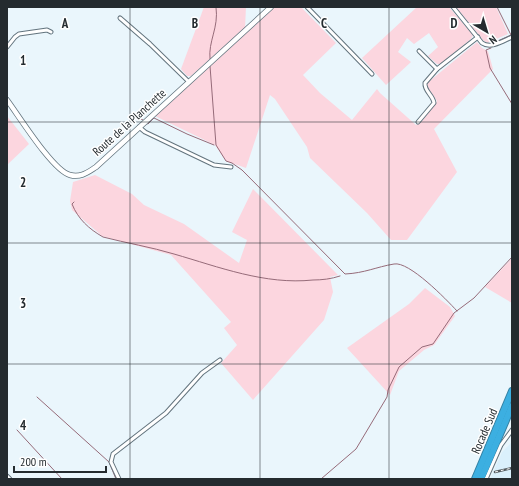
<svg xmlns="http://www.w3.org/2000/svg" width="519" height="486" font-family="'PT Sans Narrow',sans-serif">
<rect width="100%" height="100%" fill="#eaf6fc"/>
<path fill="#daf0fc" d="M512,442V479H490L502,452Z"/>
<g fill="#fcd6df">
<path d="M204,7H246L245,28L191,76H187L181,69Z"/>
<path d="M275,7H301L336,43L303,75L320,93L352,120L377,89L380,93L416,125L422,121L437,101L430,91L426,84L477,42L482,48L488,51L493,69L434,129L457,172L407,240H391L367,213L310,158L307,147L275,99L270,95L246,168L226,161L215,145L155,116Z"/>
<path d="M417,7H449L473,35L471,39L441,64H437L428,56L438,47L429,33L414,44L407,38L398,52L411,62L386,85L362,58Z"/>
<path d="M456,7H496L508,34L487,43L483,40Z"/>
<path d="M7,116L29,144L7,165Z"/>
<path d="M95,175L132,194L144,205L184,224L239,263L247,240L232,232L253,189L338,275L330,277L333,292L324,320L253,400L221,363L237,345L224,328L231,322L171,255L102,236L72,210L70,201L73,182Z"/>
<path d="M512,258V303L485,287Z"/>
<path d="M425,288L450,307L455,316L434,345L424,350L399,371L390,395L347,348L409,304Z"/>
</g>
<g fill="none" stroke-linecap="round" stroke-linejoin="round">
<g stroke="#966b79" stroke-width="1">
<path d="M491,44L511,35L497,7"/>
<path d="M491,48L486,50L490,68L512,104"/>
<path d="M210,59C208,41 219,28 216,7"/>
<path d="M210,66L216,145L226,161L232,163L242,170L345,274C365,273 376,267 394,264C409,261 446,299 457,311"/>
<path d="M137,117L143,120"/>
<path d="M148,124L154,118L187,134L214,145"/>
<path d="M74,202L72,204C78,219 89,229 103,237C126,243 151,247 174,254C219,267 265,285 313,280C322,280 331,279 340,276"/>
<path d="M37,397L109,462L116,479"/>
<path d="M17,430L62,479"/>
<path d="M321,479L356,449L387,397L388,390L399,367L422,347L433,344L454,313L474,298L512,257"/>
</g>
<defs>
<g id="street">
<path d="M307,7L372,74"/>
<path d="M453,7L482,43C491,49 503,41 512,37"/>
<path d="M120,18L150,44L189,82"/>
<path d="M7,47L15,37L19,34L47,30L51,32"/>
<path d="M419,51L437,69L478,37"/>
<path d="M418,122L434,103C433,95 424,91 425,83L437,69"/>
<path d="M139,127L145,132L214,165L231,167"/>
<path d="M7,476L10,479"/>
<path d="M119,479L111,462L113,454L166,413L202,373L220,360"/>
<path d="M486,479L501,445L512,430"/>
</g>
<path id="secondary" d="M7,100C19,116 53,171 70,175C81,178 88,172 96,167L271,7"/>
<g id="highway">
<path d="M475,479L512,391"/>
<path d="M481,479L512,406"/>
</g>
</defs>
<use href="#street" stroke="#63747e" stroke-width="5"/>
<use href="#secondary" stroke="#63747e" stroke-width="6"/>
<use href="#highway" stroke="#3481a3" stroke-width="8"/>
<use href="#street" stroke="#fff" stroke-width="3"/>
<use href="#secondary" stroke="#fff" stroke-width="4.5"/>
<use href="#highway" stroke="#3cafe1" stroke-width="6"/>
<defs>
<path id="rail" d="M495,472L512,468"/>
</defs>
<use href="#rail" stroke="#545c61" stroke-width="2.5"/>
<use href="#rail" stroke="#fff" stroke-width="1" stroke-dasharray="3" stroke-linecap="butt"/>
</g>
<path fill="none" stroke="#242b2f" stroke-width="1" stroke-opacity="0.55" d="M130,7V479M260,7V479M389,7V479M7,122H512M7,243H512M7,364H512"/>
<g text-anchor="middle" dominant-baseline="central" stroke-width="3" stroke-linejoin="round" paint-order="stroke">
<g font-size="12" fill="#242b2f" stroke="#fff">
<text transform="translate(129 122) rotate(-42)">Route de la Planchette</text>
<text transform="translate(484 431) rotate(-67)">Rocade Sud</text>
</g>
</g>
<g font-size="13" text-anchor="middle" font-weight="bold" fill="#242b2f" stroke="#fff" stroke-width="3" stroke-linejoin="round" paint-order="stroke">
<text x="65" y="28">A</text>
<text x="195" y="28">B</text>
<text x="324" y="28">C</text>
<text x="454" y="28">D</text>
<text x="23" y="65">1</text>
<text x="23" y="187">2</text>
<text x="23" y="308">3</text>
<text x="23" y="430">4</text>
</g>
<rect width="519" height="486" fill="none" stroke="#242b2f" stroke-width="16"/>
<g transform="translate(487 32) rotate(142)" stroke="#ffffff" stroke-width="3" paint-order="stroke">
<path d="M0-3L7 15L0 10L-7 15Z" fill="#242b2f"/>
<text y="-6" font-size="11" font-weight="bold" text-anchor="middle" fill="#242b2f">N</text>
</g>
<path d="M14 466v6h92v-6" fill="none" stroke="#242b2f" stroke-width="2"/>
<text x="20" y="466" font-size="12" fill="#242b2f" stroke="#ffffff" stroke-width="3" paint-order="stroke">200 m</text>
</svg>
